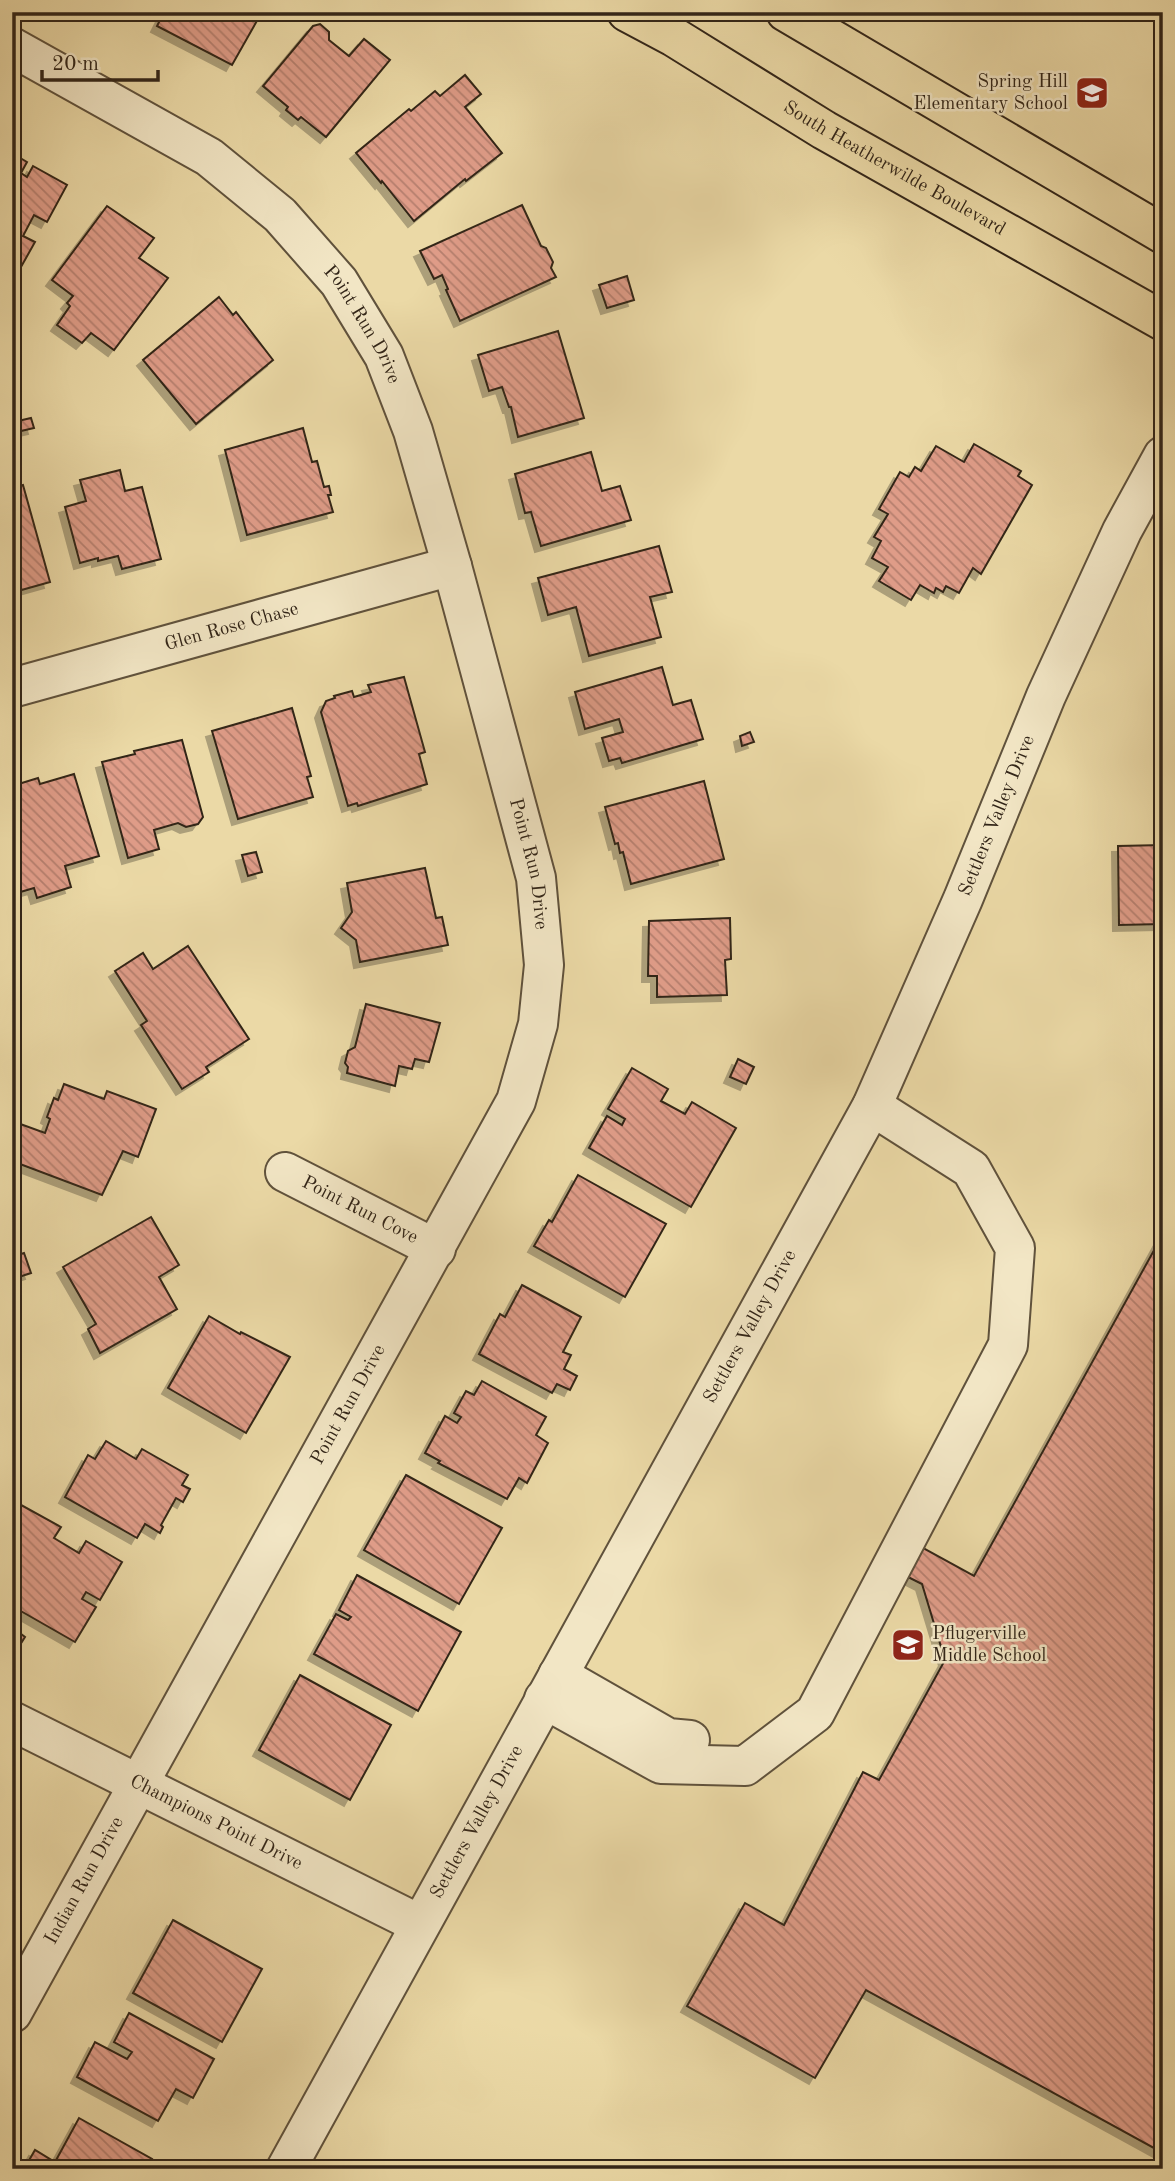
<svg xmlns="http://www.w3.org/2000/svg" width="1175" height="2181" font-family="'Old Standard TT',serif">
<defs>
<pattern id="building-back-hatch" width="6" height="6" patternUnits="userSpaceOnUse" patternTransform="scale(1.75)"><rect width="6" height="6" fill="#df9c88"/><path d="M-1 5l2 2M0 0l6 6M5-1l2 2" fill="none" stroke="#b57f6e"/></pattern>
<filter id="shadow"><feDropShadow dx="-6" dy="6" stdDeviation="0" flood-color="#0004"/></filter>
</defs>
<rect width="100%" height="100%" fill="#ebd9a6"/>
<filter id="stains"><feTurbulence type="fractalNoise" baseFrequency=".00286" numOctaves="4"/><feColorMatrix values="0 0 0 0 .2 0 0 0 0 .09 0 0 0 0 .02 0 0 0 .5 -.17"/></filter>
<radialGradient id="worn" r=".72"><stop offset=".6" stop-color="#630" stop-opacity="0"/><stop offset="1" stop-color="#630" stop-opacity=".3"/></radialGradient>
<g fill="url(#building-back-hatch)" stroke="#322518" stroke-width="2" filter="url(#shadow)">
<path d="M164,12H255L254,16L258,19L232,65L157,26Z"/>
<path d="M320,24L329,32V40L349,56L364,39L390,60L326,137L301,117L298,120L286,110L288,107L263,86L313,26Z"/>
<path d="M465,75L481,94L465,107L502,153L466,181L465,179L414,221L382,181L381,183L356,153L409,109L411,111L435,91L440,96Z"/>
<path d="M12,153L27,162L21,173L27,177L33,166L67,185L47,222L34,215L23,236L35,242L12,283Z"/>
<path d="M522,205L541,246L546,248L553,262L551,268L556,277L460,321L446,290L448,289L442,275L434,279L420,251Z"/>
<path d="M107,206L154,238L139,258L168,278L114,350L91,333L82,343L57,325L70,306L67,303L73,296L52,280Z"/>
<path d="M627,276L634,300L607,308L599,285Z"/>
<path d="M219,297L233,315L236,312L273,360L196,424L143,360Z"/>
<path d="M558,331L584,418L518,437L511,407H509L502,387L489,391L478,355Z"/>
<path d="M31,418L34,428L21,431L18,421Z"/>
<path d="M303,428L312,462L317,461L324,487L329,486L331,495H328L333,512L247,535L225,450Z"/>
<path d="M974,444L1021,471L1018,476L1032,485L981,574L973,568L959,593L946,586L943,592L936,588L934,593L920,585L911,600L879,581L888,567L872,558L881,541L874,537L888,514L879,509L900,472L909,477L915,467L921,471L936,446L964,462Z"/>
<path d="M591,452L602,491L620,486L631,520L541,546L531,512L525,513L515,474Z"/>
<path d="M120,470L125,491L142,487L161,559L122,569L118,556L98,561V558L80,563L65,507L86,501L80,480Z"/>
<path d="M23,485L50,582L18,591L19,597L12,599V488Z"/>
<path d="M659,546L672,592L650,597L661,637L589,656L576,607L548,615L538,578Z"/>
<path d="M662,667L673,705L691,700L703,739L622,763L620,758L609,761L602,738L623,732L619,719L585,729L575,692Z"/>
<path d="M404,677L425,752L419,754L427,784L358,806L357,803L348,806L321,712L326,701L335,698L334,696L352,691L354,697L371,692L368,685Z"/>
<path d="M292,708L311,776L307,777L313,797L238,819L212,731Z"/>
<path d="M750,732L754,742L742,746L740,736Z"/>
<path d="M182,740L203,817L198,824L186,827L178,823L154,830L159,849L128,858L102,762L135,754L134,751Z"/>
<path d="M74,774L99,856L65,866L71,887L37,898L34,888L17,893L12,881V786L38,778L40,784Z"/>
<path d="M704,781L724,859L631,884L623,852L620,853L618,843L615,844L605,807Z"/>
<path d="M1163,845V924L1119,925L1118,846Z"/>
<path d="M256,852L262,872L248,876L242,855Z"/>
<path d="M425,868L436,918L442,917L448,945L360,962L356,940L341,928L352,912L347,883Z"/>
<path d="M730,918L731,959L725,960L727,995L657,997V976H648L649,921Z"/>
<path d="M188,946L249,1039L206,1067L209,1072L182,1089L141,1025L147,1021L115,971L143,953L153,969Z"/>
<path d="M366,1004L440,1023L429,1062L415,1059L412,1069L399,1066L395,1086L347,1073L348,1067L345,1063L348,1051L355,1047Z"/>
<path d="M738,1059L754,1067L746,1084L730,1077Z"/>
<path d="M632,1068L668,1089L661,1101L685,1114L692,1102L736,1128L691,1207L589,1148L607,1116L622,1125L625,1119L608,1109Z"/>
<path d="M64,1084L104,1099L107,1091L156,1109L138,1157L123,1151L102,1195L12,1161V1121L45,1133L50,1119L47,1117L54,1098L58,1100Z"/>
<path d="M578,1175L666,1224L625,1297L534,1246L549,1220L552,1222Z"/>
<path d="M151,1217L179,1265L159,1277L177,1309L100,1353L88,1329L96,1324L63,1267Z"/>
<path d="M1163,1234V2153L866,1990L815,2078L687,2006L745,1903L784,1925L863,1772L879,1780L945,1660L922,1584L900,1573L916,1544L974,1576Z"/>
<path d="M24,1253L31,1273L13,1279L12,1257Z"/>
<path d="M522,1285L581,1317L563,1352L571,1355L564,1369L577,1376L570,1390L557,1384L552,1393L479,1354L500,1314L505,1317Z"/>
<path d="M209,1316L240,1334L241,1332L290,1357L246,1433L168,1388Z"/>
<path d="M12,1347H15L20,1363L12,1366Z"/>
<path d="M482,1381L546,1417L536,1435L548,1443L527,1483L519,1478L507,1499L438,1463L440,1461L425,1453L445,1416L457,1423L461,1417L454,1413L466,1391L474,1395Z"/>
<path d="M106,1441L136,1459L142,1449L188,1475L182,1485L190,1489L183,1502L176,1498L161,1525L163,1527L160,1533L145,1524L137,1538L65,1497L88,1455L95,1459Z"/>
<path d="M406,1475L502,1528L459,1604L364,1550Z"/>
<path d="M12,1500L61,1527L54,1538L79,1553L86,1541L122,1562L100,1600L86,1592L82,1599L96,1607L75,1642L12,1606Z"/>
<path d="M357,1575L461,1632L418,1711L314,1654L336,1614L348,1620L351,1617L339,1610Z"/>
<path d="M12,1627L25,1637L18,1648L12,1644Z"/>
<path d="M300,1675L391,1725L350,1800L259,1750Z"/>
<path d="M173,1920L262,1969L222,2042L133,1993Z"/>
<path d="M129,2013L214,2059L193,2098L176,2089L158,2121L77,2077L95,2042L127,2059L132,2052L114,2042Z"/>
<path d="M79,2118L152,2159L147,2169H24L35,2150L55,2162Z"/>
</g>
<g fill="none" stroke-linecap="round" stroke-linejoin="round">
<defs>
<g id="minor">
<path id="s1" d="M12,47L209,157L280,215L339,282L384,356L413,431L452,566L536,878L544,965L538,1024L516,1101L12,2013"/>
<path id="s2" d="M12,688L452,566"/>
<path id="s3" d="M285,1172L436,1249"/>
<path d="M558,1675L668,1738L690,1740"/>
<path d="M544,1699L661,1764L745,1766L815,1713L1008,1345L1015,1248L971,1169L872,1106"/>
<path id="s4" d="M12,1721L419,1924"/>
<path id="s5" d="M286,2169L872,1106L963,899L1046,696L1122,531L1163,456"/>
</g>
<g id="major">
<path id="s6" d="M627,12L674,37L824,130L1163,321"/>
<path d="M786,12L1163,234"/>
</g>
</defs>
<use href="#minor" stroke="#60523c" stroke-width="42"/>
<use href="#major" stroke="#322518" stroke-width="42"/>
<use href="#minor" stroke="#f2e6c5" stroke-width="38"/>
<use href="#major" stroke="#ebd9a6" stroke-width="38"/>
</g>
<defs>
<symbol id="school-square" viewBox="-11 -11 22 22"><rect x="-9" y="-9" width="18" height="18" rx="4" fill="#8f2418" stroke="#f2e6c5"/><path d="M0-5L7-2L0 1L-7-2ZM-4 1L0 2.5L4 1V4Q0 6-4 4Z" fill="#fff"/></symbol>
</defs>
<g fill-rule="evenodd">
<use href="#school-square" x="1073" y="74" width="38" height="38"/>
<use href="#school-square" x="889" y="1626" width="38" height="38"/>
</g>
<g text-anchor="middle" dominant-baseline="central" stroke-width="5" stroke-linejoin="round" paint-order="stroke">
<g font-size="19" fill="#322518" stroke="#f2e6c5" text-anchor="end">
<text x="1068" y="82">Spring Hill<tspan x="1068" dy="22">Elementary School</tspan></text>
<text x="932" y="1634" text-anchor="start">Pflugerville<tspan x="932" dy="22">Middle School</tspan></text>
</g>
<g font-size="19" fill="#322518" stroke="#f2e6c5">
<text stroke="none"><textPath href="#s6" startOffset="310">South Heatherwilde Boulevard</textPath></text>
<text stroke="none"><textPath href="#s1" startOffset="455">Point Run Drive</textPath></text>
<text stroke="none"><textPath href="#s2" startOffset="228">Glen Rose Chase</textPath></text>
<text stroke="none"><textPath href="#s5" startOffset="1530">Settlers Valley Drive</textPath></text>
<text stroke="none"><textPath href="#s1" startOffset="1022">Point Run Drive</textPath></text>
<text stroke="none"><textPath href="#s3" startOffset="84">Point Run Cove</textPath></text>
<text stroke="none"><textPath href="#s5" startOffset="962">Settlers Valley Drive</textPath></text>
<text transform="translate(349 1405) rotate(-61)">Point Run Drive</text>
<text stroke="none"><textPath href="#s5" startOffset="396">Settlers Valley Drive</textPath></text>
<text stroke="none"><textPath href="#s4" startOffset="228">Champions Point Drive</textPath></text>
<text transform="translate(85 1881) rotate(-61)">Indian Run Drive</text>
</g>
</g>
<rect width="1175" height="2181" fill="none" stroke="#ebd9a6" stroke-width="42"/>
<rect x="14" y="14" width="1147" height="2153" fill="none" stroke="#322518" stroke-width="3.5"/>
<rect x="21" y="21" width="1133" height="2139" fill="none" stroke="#322518" stroke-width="2"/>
<path d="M42 70v10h116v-10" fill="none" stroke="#322518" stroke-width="3.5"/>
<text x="52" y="70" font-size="21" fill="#322518" stroke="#f2e6c5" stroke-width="5" paint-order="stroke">20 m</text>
<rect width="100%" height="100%" filter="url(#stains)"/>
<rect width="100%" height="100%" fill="url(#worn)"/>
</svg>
